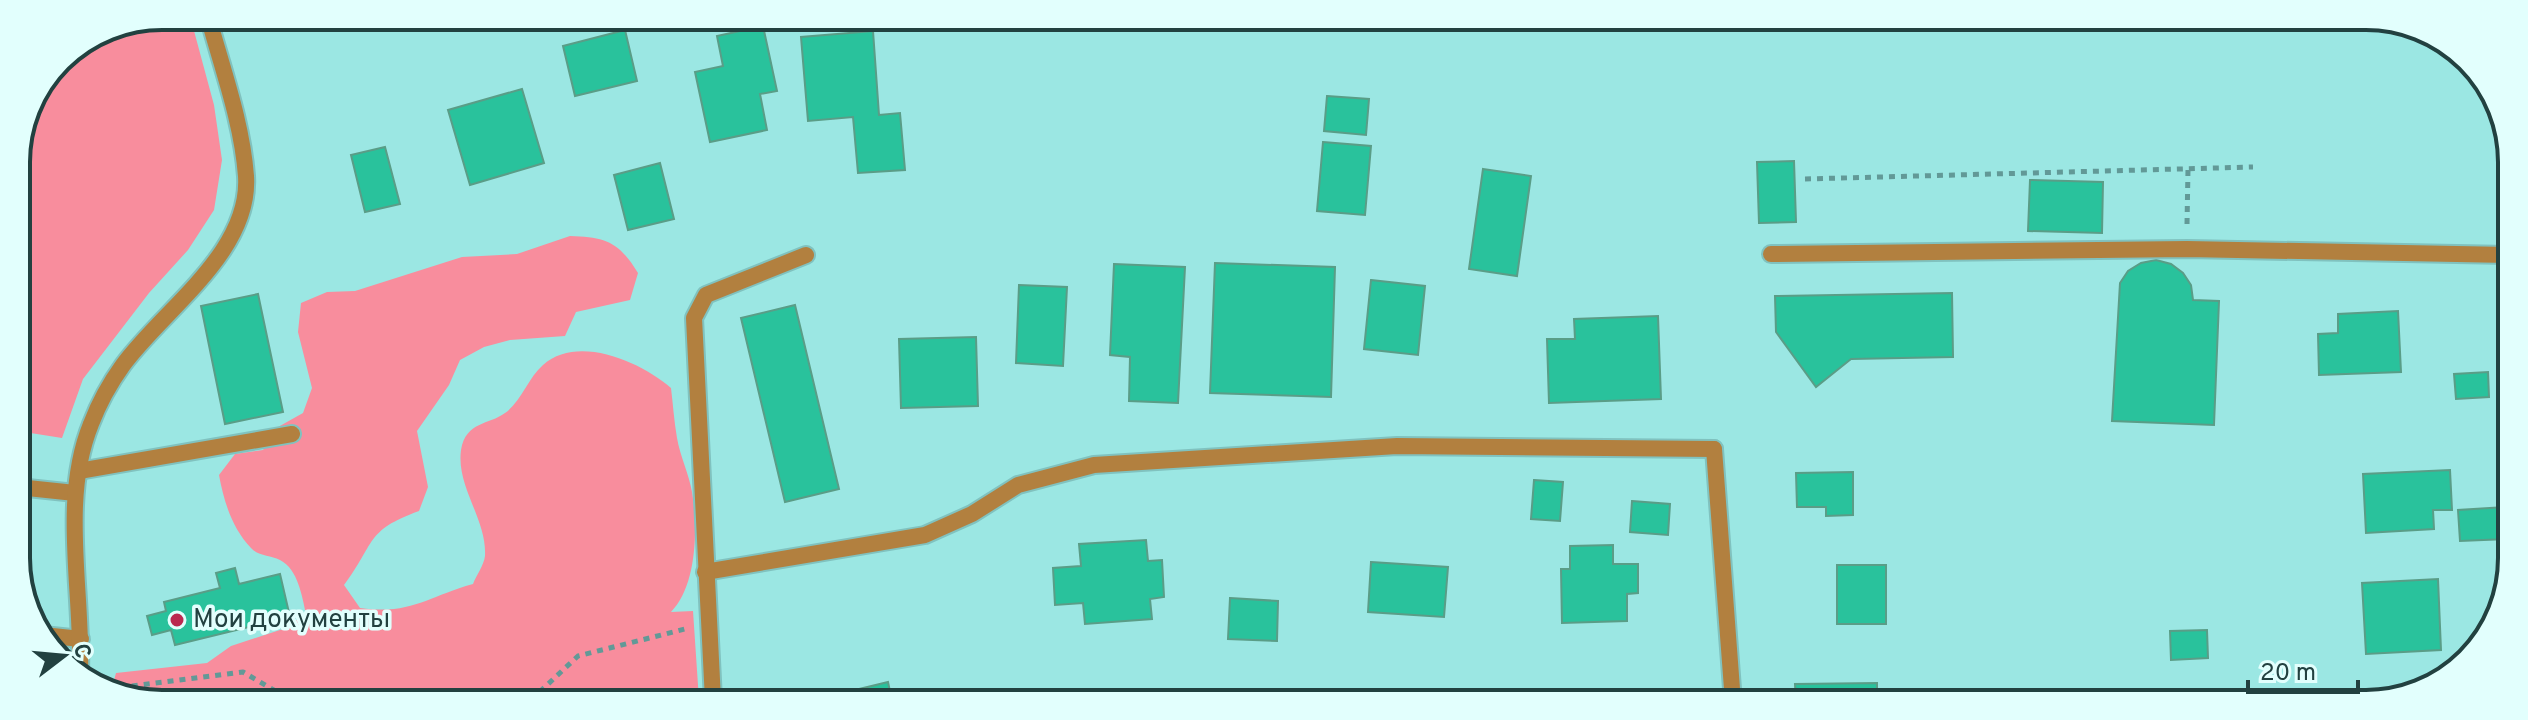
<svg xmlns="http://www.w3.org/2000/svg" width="2528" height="720" font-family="Overpass,sans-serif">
<rect width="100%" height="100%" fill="#9be7e3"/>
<g fill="#f88d9d">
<path d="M162,16H190L214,105L222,160L214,210L188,250L149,293L83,379L62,438L18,431L16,153L59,58L107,27Z"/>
<path d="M570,236C606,237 619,242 638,273L630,300L576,312L565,336L510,340L484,347L460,360L449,385L417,431L428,487L419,511C364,531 376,543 344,585L360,608C412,615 426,597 473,584C476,576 484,565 485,556C487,519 456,487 461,450C466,421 489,425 505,413C521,402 528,378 543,365C578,334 641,362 671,388C673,404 674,421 677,438C680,456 689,474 692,492C698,528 697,586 671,612L693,611L699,700L125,699L111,691L116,673L207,663L231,646L283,629L306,614C302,596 298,569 280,560C270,555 258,556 251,548C232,528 224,502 219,475L235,454L263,450L278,427L303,413L312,388L298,332L301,303L327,292L355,291L462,257L517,254Z"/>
</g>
<path fill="#5d9600" d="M1571,19H1719C1673,34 1617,33 1571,19Z"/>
<g fill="#29c29c" stroke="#5a9d87" stroke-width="2">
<path d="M763,26L777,91L760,94L767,130L710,142L695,72L723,66L717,36Z"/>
<path d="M625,30L637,81L575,96L563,46Z"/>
<path d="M873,31L879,115L900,113L905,170L858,173L853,117L808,121L801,37Z"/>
<path d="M522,89L544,163L470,185L448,110Z"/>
<path d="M1327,96L1369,99L1366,135L1324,131Z"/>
<path d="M1323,142L1371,146L1365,215L1317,211Z"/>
<path d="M385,147L400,204L365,212L351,155Z"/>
<path d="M1794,161L1796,222L1759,223L1757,162Z"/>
<path d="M660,163L674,219L628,230L614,175Z"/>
<path d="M1483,169L1531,176L1517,276L1469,269Z"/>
<path d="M2030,180L2103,182L2102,233L2028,231Z"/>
<path d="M2156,260L2171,264L2183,273L2191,285L2193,300L2219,301L2214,425L2112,421L2120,283L2128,271L2141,263Z"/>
<path d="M1215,263L1335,267L1331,397L1210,393Z"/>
<path d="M1114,264L1185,267L1178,403L1129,401L1130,357L1110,355Z"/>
<path d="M1371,280L1425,286L1418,355L1364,349Z"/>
<path d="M1019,285L1067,287L1063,366L1016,363Z"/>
<path d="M1952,293L1953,357L1851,359L1816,387L1776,332L1775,296Z"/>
<path d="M258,294L283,412L225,424L201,306Z"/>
<path d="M795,305L839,489L785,502L741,318Z"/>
<path d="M2398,311L2401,372L2319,375L2318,334L2338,333V314Z"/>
<path d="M1658,316L1661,399L1549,403L1547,339H1575L1574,319Z"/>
<path d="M976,337L978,406L901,408L899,339Z"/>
<path d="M2488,372L2489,397L2456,399L2454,374Z"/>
<path d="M2450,470L2452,510H2433L2434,529L2366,533L2363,474Z"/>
<path d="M1853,472V515L1826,516V507H1797L1796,473Z"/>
<path d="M1534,480L1563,482L1560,521L1531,519Z"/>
<path d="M1632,501L1670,504L1668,535L1630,532Z"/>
<path d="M2505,507L2507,539L2460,541L2458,510Z"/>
<path d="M1146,540L1148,561L1162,560L1164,597L1150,599L1152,619L1085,624L1083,603L1055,605L1053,568L1081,566L1079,544Z"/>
<path d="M1613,545V564H1638V593L1627,594V621L1562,623L1561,569H1570V546Z"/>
<path d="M1371,562L1448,567L1444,617L1368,612Z"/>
<rect x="1837" y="565" width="49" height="59"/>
<path d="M235,568L239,584L280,574L290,617L175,645L171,630L152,635L147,616L166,611L164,602L220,588L216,573Z"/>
<path d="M2438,579L2441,650L2366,654L2362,583Z"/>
<path d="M1230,598L1278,601L1277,641L1228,639Z"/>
<path d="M2207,630L2208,658L2171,660L2170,631Z"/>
<path d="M888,682L892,701H827L826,697Z"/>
<path d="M1877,683V703H1796L1795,684Z"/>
<path d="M2408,686L2415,689L2388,699L2399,687Z"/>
<path d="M1616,690V702H1568V691Z"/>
<path d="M1115,691L1116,701H1069V696Z"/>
<path d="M2364,691L2365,704H2299L2326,702V692Z"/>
</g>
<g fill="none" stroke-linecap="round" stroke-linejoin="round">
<defs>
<g id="service">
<path d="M1771,254L2187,249L2509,255"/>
<path d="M79,471L292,434"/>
<path d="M18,487L75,493"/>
<path d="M705,572L925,535L972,514L1018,485L1094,465L1397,446L1714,449"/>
<path d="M43,635L81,639"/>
<path d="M713,700L694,318L706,295L806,255"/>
</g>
<g id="minor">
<path d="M1714,449L1733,702"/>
<path d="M80,672C83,592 60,500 91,424C99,403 110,383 123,365C164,309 251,252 246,176C242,122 222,68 208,16"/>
</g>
</defs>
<use href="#service" stroke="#80c2bf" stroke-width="20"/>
<use href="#minor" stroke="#80c2bf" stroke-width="20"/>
<g stroke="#629997" stroke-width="5" stroke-dasharray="6 6" stroke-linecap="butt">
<path d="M1805,179L2253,167"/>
<path d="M2187,224L2188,169"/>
<path d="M108,689L243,672L289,699"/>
<path d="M531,700L578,656L685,629"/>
</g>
<use href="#service" stroke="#b2803f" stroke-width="16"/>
<use href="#minor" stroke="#b2803f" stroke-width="16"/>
</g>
<circle fill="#ba2950" stroke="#e2fffd" stroke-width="3" cx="177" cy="620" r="8"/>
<g text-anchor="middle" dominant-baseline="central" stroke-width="7" stroke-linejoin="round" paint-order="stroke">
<g font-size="26" fill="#224140" stroke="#e2fffd" text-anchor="start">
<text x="193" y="620">Мои документы</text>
</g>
</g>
<path d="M0 0H2528V720H0ZM162 30H2366A132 132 0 0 1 2498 162V558A132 132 0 0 1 2366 690H162A132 132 0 0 1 30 558V162A132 132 0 0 1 162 30Z" fill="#e2fffd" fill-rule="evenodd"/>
<path fill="none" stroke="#224140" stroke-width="4" d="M162 30H2366A132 132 0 0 1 2498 162V558A132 132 0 0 1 2366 690H162A132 132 0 0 1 30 558V162A132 132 0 0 1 162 30Z"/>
<g transform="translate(64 656) rotate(74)" stroke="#e2fffd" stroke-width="6" paint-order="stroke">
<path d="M0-6L14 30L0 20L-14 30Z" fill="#224140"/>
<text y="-12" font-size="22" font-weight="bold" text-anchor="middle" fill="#224140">С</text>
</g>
<path d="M2248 680v12h110v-12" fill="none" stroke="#224140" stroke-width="4"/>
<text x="2260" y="680" font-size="24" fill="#224140" stroke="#e2fffd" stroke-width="6" paint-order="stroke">20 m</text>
</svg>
